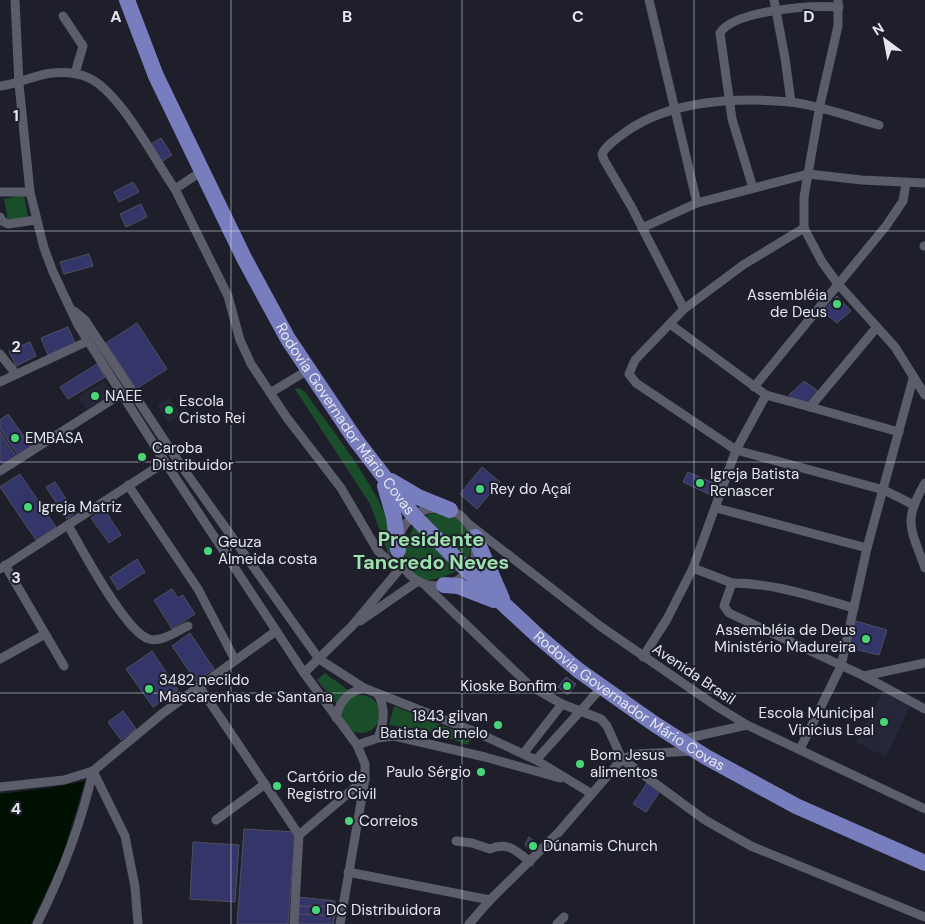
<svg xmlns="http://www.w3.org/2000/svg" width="925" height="924" font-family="'DM Sans',sans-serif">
<rect width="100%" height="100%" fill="#1e1f2b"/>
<g fill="#252738">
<path d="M104,381L112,394L87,410L78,397Z"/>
<path d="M169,397L181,415L168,422L157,405Z"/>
<path d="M885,687L912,702L886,757L856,742Z"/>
</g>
<g fill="#1a4d2a">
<path d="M24,195L28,217L8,221L4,199Z"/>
<path d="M299,388L305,392C330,428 389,499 392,541C393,546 390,551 389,556L370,504L295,389Z"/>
<path d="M439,513C467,515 481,536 466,562L423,518L430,514Z"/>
<path d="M414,526L457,571C448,575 437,580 427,580C422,580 416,576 413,573C398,558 406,542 414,526Z"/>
<path d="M325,673L348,690L341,695L337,704L317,680Z"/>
<circle cx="361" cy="714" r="19"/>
<path d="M394,706L471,737L468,745L431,732L389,725Z"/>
</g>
<path fill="#001001" d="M85,781L61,860L31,924H0V794L49,788Z"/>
<g fill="#343568" stroke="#4f505e">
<path d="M161,138L172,155L161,162L151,144Z"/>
<path d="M133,182L139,192L119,202L114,192Z"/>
<path d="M141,204L147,217L126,227L120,214Z"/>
<path d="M89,254L93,266L64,274L60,262Z"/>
<path d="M837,296L851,311L837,323L823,312Z"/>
<path d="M137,323L167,369L136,389L106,343Z"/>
<path d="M68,327L75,343L48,355L41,338Z"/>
<path d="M30,342L36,356L16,366L9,351Z"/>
<path d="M97,364L105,377L68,399L60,387Z"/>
<path d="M804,381L818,391L808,403L796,400L789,395Z"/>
<path d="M8,414L31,446L18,455L0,429V420Z"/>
<path d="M0,432L16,456L3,465L0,461Z"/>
<path d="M482,467L500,482L477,509L460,494Z"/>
<path d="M688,472L718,485L713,496L683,482Z"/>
<path d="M20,474L56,527L36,540L0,487Z"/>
<path d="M55,482L75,513L67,519L46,487Z"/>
<path d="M104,509L121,535L109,543L91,518Z"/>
<path d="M137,559L145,572L118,590L110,577Z"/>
<path d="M172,589L178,598L183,595L195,614L172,629L154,600Z"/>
<path d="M852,620L887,630L879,655L845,647Z"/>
<path d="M190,633L214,669L196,681L172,646Z"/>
<path d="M152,651L178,690L153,707L126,669Z"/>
<path d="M566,677L576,684L568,695L558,687Z"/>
<path d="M123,711L136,729L121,740L108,722Z"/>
<path d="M647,783L660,791L646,812L633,804Z"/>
<path d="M244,829L295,832L288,924H237Z"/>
<path d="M529,837L541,847L534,854L525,845Z"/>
<path d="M193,842L239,845L235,902L190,899Z"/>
<path d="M299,897L335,901V907L298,906Z"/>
<path d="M298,906L335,907V916L297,914Z"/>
<path d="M297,914L335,916L333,924H296Z"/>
</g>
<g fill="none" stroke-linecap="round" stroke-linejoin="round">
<g stroke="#5b5d6b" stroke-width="9">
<path d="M15,0L19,84L30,192L44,248L53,272L78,325L165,462L304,673L357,745L365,764V779L340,924"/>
<path d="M649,0L697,203"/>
<path d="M774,0L785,58L791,102"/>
<path d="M838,0V26L820,105L804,197V228L822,262L838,284L895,347L925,395"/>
<path d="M63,16L83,46L75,73"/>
<path d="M0,86C18,84 34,75 52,73C64,72 78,73 89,78C121,93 154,159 175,189L202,171"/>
<path d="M753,188L732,119L720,33C734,10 812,5 839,7"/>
<path d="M175,189L228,296L240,340L251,364L287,418L341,488L378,551L390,562H401"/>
<path d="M0,192H30"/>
<path d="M0,217L2,221L8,224L36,220"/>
<path d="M642,228L697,203L808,174L862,180L925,183"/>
<path d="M804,228L743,265L684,309L635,360L629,374L636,383L736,450L884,490L912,504"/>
<path d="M924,246H925"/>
<path d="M684,309L631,206L604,160L602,154C606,145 619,137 627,131C672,100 737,97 790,102C819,105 850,117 879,125"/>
<path d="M74,311L85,320L180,464L319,659L364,688L478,733L536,760L592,794"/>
<path d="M670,324L766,395L810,407"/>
<path d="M877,327L810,407L899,432"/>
<path d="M0,354L16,374"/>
<path d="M0,382L88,341"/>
<path d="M754,387L886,226L903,201L906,183"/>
<path d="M270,393L308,370"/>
<path d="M0,471L121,394"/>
<path d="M925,483C902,522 911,528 925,568"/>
<path d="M128,485L198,589L235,660"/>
<path d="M716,508L867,548"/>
<circle cx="437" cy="547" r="39"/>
<path d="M68,525C81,548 126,633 149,639C161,643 177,631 188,626"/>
<path d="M470,525L600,626L716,706L747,725L925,809"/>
<path d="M5,565L64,666"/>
<path d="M693,568L732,583"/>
<path d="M0,569L165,462"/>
<path d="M424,584L529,685L562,704L601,719L607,726L622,759L705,820L751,846L925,917"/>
<path d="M854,608C814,597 774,583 732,583L724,606L729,613L864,676L925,663"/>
<path d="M360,621L418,581"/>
<path d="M643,657L667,619L693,568L736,450L766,395"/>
<path d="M0,659L45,634"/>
<path d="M304,673L352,626L403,565"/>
<path d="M864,676L925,709"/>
<path d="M199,686L299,835L294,924"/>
<path d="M378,694C386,709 384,722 378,738"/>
<path d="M336,718C340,701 346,693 364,688"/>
<path d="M679,740L747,725"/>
<path d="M357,745L378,738L394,736L485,757L560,778"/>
<path d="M800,749L841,666L867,548L913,379"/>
<path d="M523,754L562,704"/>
<path d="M536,760L602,687"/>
<path d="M93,771L125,836L135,887L138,924"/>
<path d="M0,787L64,780L93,771L163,713L276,631"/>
<path d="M216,820L265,784"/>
<path d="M299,835L365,779"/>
<path d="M456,841L472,843L490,849C507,841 517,851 530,862"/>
<path d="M348,872L490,900"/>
<path d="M37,924C62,874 81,825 93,771"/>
<path d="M469,924L490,900L558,833L622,759L636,754L695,751"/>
<path d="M557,924L564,917"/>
</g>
<g stroke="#787dbe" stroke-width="16">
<path id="s1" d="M127,0L156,76L244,258L288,339L355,439L414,516L468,571L539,637L578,670L653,723L706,757L796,806L925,863"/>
<path d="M391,481L418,497L450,510"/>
<path d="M385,486L394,517L398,550"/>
<path d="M475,537L502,599"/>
<path d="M444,585L458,586L494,600"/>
</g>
</g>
<path fill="none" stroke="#e4e5ee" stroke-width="1" stroke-opacity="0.55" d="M231,0V924M462,0V924M694,0V924M0,231H925M0,462H925M0,693H925"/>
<g fill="#48d778" stroke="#1e1f2b" stroke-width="2">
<circle cx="837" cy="304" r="5"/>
<circle cx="95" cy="396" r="5"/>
<circle cx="169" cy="410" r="5"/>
<circle cx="15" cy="438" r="5"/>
<circle cx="142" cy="457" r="5"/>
<circle cx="700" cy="483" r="5"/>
<circle cx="480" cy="489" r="5"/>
<circle cx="28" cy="507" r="5"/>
<circle cx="208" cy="551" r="5"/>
<circle cx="866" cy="639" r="5"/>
<circle cx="567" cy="686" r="5"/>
<circle cx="149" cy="689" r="5"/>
<circle cx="884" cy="722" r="5"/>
<circle cx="498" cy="725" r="5"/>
<circle cx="580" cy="764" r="5"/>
<circle cx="481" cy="772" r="5"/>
<circle cx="277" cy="786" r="5"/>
<circle cx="349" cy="821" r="5"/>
<circle cx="533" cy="846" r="5"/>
<circle cx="316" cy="910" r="5"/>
</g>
<g text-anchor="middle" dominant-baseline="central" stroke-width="4" stroke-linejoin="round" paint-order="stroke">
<g font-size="15" fill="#e4e5ee" stroke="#1e1f2b" text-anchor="start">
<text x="827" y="295" text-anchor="end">Assembléia<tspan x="827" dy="17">de Deus</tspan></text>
<text x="105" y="396">NAEE</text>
<text x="179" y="401">Escola<tspan x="179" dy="17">Cristo Rei</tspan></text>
<text x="25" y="438">EMBASA</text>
<text x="152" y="448">Caroba<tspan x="152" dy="17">Distribuidor</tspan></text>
<text x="710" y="474">Igreja Batista<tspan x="710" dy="17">Renascer</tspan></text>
<text x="490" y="489">Rey do Açaí</text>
<text x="38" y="507">Igreja Matriz</text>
<text x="218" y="542">Geuza<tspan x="218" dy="17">Almeida costa</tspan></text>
<text x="856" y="630" text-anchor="end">Assembléia de Deus<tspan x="856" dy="17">Ministério Madureira</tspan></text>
<text x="159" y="680">3482 necildo<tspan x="159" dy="17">Mascarenhas de Santana</tspan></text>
<text x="557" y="686" text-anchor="end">Kioske Bonfim</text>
<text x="874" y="713" text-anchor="end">Escola Municipal<tspan x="874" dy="17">Vinicius Leal</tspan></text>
<text x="488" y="716" text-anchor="end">1843 gilvan<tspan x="488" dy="17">Batista de melo</tspan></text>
<text x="590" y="755">Bom Jesus<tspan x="590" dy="17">alimentos</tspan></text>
<text x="471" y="772" text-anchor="end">Paulo Sérgio</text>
<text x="287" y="777">Cartório de<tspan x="287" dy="17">Registro Civil</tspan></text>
<text x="359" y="821">Correios</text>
<text x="543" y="846">Dúnamis Church</text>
<text x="326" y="910">DC Distribuidora</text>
</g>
<g font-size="15" fill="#e4e5ee" stroke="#1e1f2b">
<text stroke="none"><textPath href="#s1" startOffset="474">Rodovia Governador Mário Covas</textPath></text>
<text transform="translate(694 674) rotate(34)">Avenida Brasil</text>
<text stroke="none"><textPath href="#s1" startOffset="878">Rodovia Governador Mário Covas</textPath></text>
</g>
<g font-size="20" font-weight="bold" fill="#9ee2ad" stroke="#1e1f2b">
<text x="431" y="539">Presidente<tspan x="431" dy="23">Tancredo Neves</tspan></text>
</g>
</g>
<g font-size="16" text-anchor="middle" font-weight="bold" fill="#e4e5ee" stroke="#1e1f2b" stroke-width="4" stroke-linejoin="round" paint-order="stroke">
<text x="116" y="22">A</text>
<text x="347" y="22">B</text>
<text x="578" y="22">C</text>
<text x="809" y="22">D</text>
<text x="16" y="121">1</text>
<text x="16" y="352">2</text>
<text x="16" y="583">3</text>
<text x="16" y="814">4</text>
</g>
<g transform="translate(885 40) rotate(328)" stroke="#1e1f2b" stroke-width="4" paint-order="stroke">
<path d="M0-4L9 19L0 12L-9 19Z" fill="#e4e5ee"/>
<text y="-8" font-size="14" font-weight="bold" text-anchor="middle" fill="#e4e5ee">N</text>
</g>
</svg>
